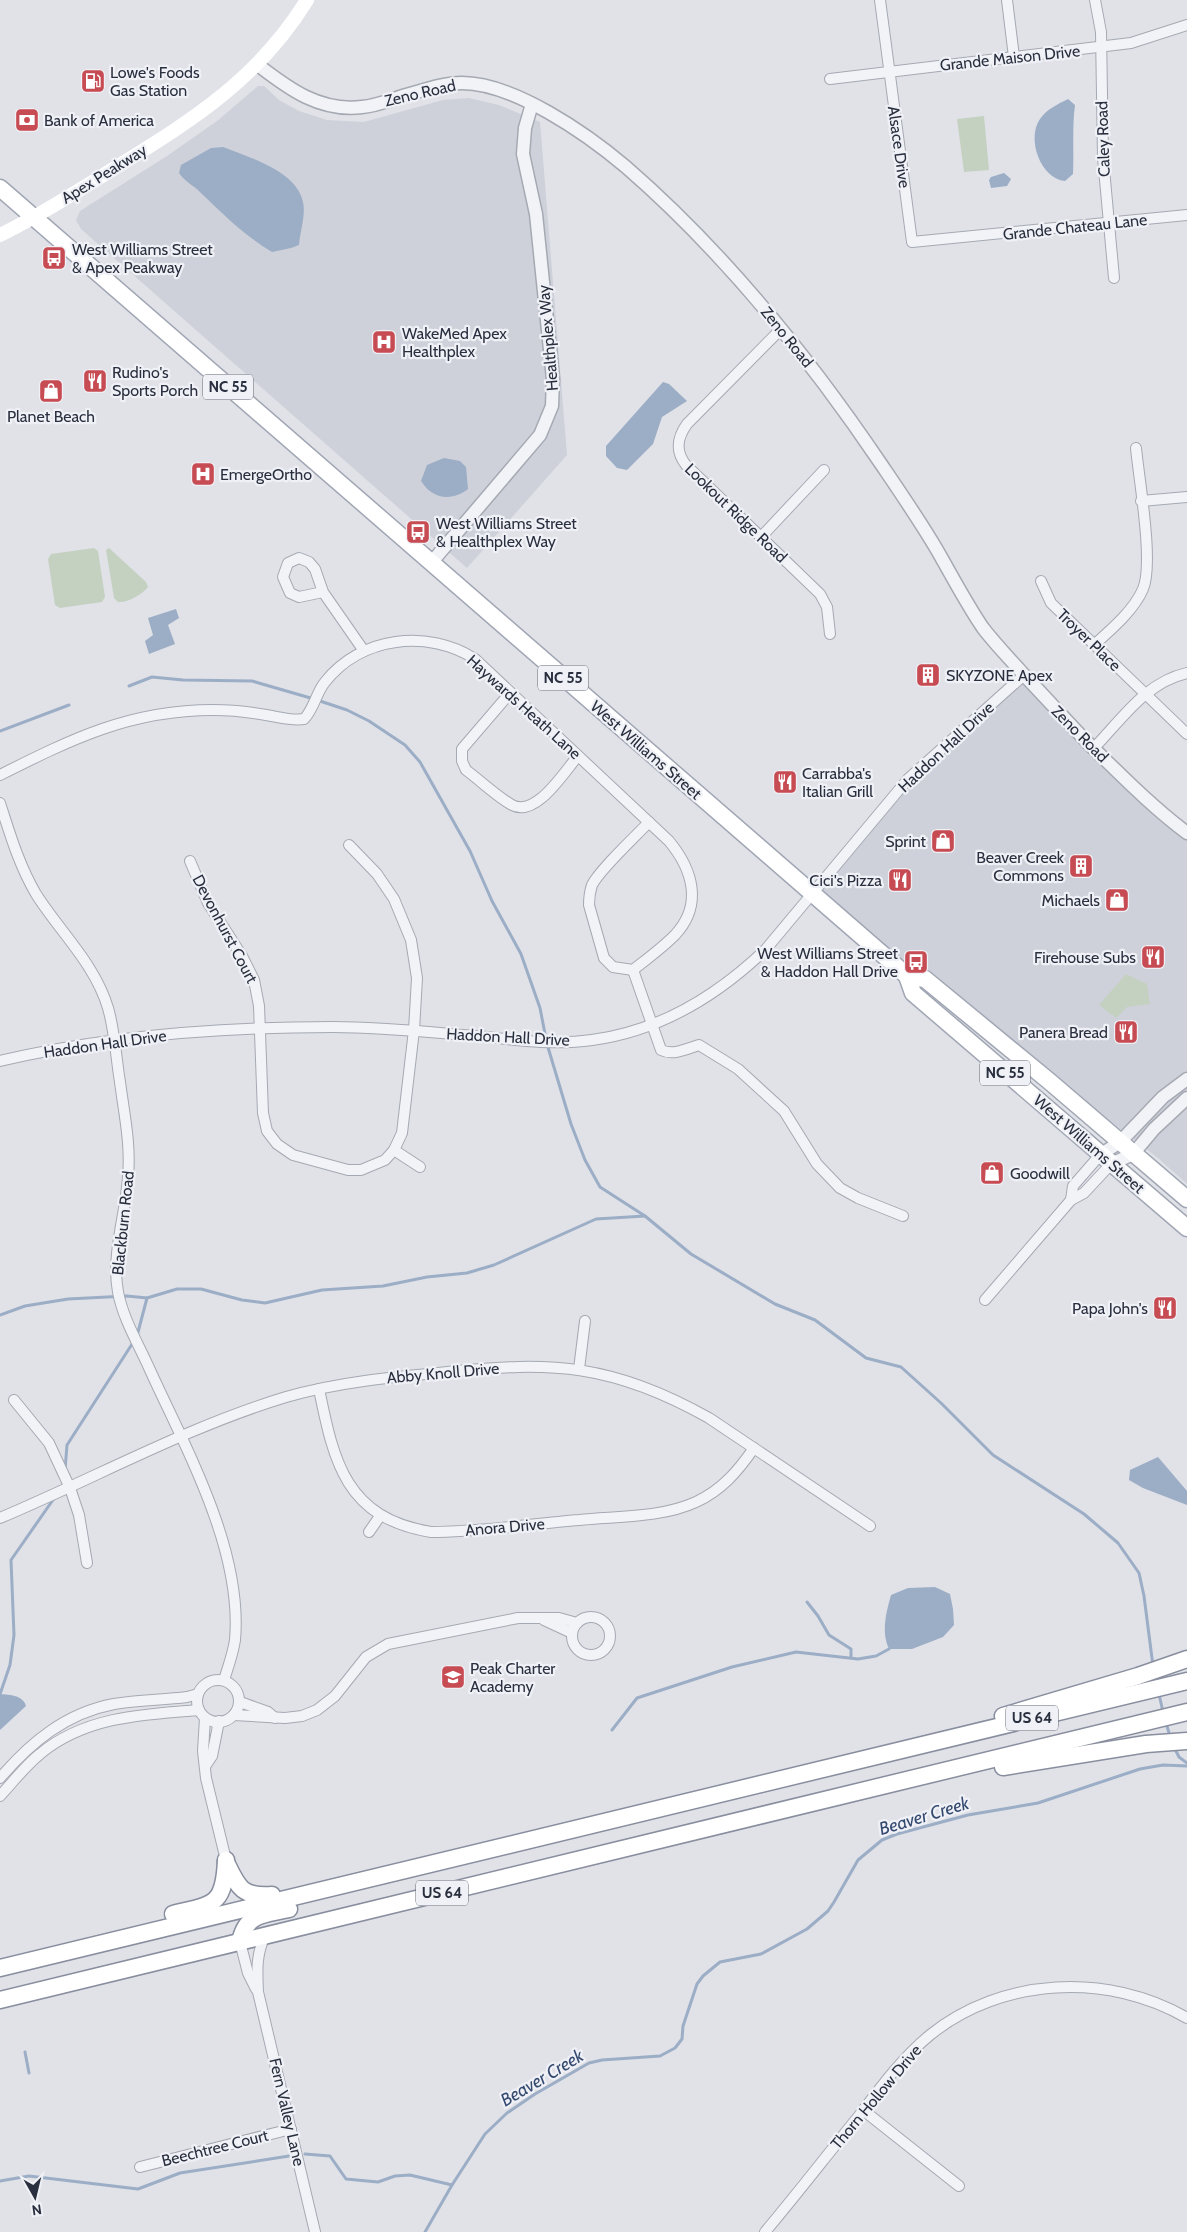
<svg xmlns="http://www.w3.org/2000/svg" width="1187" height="2232" font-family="Cabin,sans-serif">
<rect width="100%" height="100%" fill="#e0e2e8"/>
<g fill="#ced1da">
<path d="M258,86H264L279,100L299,111L327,120L364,122L443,100L469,98L499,105L540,122L567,455L467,568L81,229L76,220L80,211L167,156L217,121Z"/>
<path d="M1024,675L1187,833V1184L1159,1159L817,892L908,779Z"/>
</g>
<g fill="#c4d1c1">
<path d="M984,116L989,170L964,172L957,119Z"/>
<path d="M94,548L98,551L105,597L102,602L60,608L55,605L48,559L51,554Z"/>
<path d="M109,548L146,582L148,587C142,595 127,603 118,602L114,598L106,550Z"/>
<path d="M1126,974L1147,984L1150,1004L1127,1007L1116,1018L1099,1005Z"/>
</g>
<g fill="#9cadc6">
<path d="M1068,99L1075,105C1072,127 1074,151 1073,174L1065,181C1041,179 1026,139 1040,119C1047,109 1058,104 1068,99Z"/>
<path d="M223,147C248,157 297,171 303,202C306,215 300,232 299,245L291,248L272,252C245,236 224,215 202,194C195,186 185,182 179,173L181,165L211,148Z"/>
<path d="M1004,173L1011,179L1007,186L991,188L989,180L991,177Z"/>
<path d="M663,382L669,384L687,401L662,417L653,444L627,470L617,468L606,456V446Z"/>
<path d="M444,458L460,461L466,467L468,489C458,497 444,500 433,493C428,491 424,485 421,481L427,465Z"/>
<path d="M176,609L179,618L168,625L175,644L149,654L145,641L153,635L148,618Z"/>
<path d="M1158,1457L1187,1491V1505L1143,1488L1129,1480L1130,1470Z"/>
<path d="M935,1587L950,1594L953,1609L954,1625L943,1637L912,1649H889C881,1632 886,1613 891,1595L908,1588Z"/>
<path d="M0,1694C10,1695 23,1695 26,1706L0,1730Z"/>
</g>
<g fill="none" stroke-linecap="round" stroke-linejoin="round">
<g stroke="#9cadc6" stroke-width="3">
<path d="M129,686L152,677L183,680L252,681L314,699L347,710L369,721L405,745L420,762L470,851L492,901L521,954L540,1008L547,1044L571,1124L585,1160L600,1187L645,1216L691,1254L775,1304L815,1320L866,1358L901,1367L941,1403L993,1455L1084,1514L1118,1543L1139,1573L1144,1596L1153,1666"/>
<path d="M0,731L69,705"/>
<path d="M0,1315L25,1306L68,1299L127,1296L147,1298L177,1289H201L242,1300L265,1303L322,1290L383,1286L427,1277L467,1273L494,1265L596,1219L645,1216"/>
<path d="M137,1336L147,1298"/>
<path d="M65,1470L67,1445L134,1341"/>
<path d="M807,1602L818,1616L829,1635L851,1649V1657"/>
<path d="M0,1694L10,1665L14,1635L11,1560L55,1497"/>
<path d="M1159,1694L1163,1712"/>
<path d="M1166,1723L1170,1736"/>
<path d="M612,1730L637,1698L732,1667L796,1652L858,1659L876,1656L889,1649"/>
<path d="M1174,1747L1179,1757L1187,1763"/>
<path d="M25,2052L29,2073"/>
<path d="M305,2154L330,2156L346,2179L378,2182L395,2176L410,2175L452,2185"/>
<path d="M0,2181L29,2176L138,2189L180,2173L289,2156"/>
<path d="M425,2232L452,2185L485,2134L507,2113L535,2094L589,2063L602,2060L660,2056L675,2048L682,2039L683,2026L697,1984L703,1976L720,1962L761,1954L807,1929L828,1911L834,1902L858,1860L882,1840L897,1834L968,1815L1038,1803L1140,1769L1163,1765L1187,1766"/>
</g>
<defs>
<g id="minor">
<path d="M880,0L912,242L1187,215"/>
<path d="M1007,0L1014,57"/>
<path d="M1095,0L1101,32L1103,158L1114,278"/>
<path d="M830,79L1131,43L1187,25"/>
<path d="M781,329L687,424C677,438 675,451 686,465L820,594L827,607L830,634"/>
<path d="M1141,501L1187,497"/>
<path d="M761,537L824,470"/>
<path d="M1041,581L1051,603L1187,734"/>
<path d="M323,592L299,597L290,593L283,577L288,563L299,558L309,562L315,569L323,592L364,651"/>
<path d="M1095,644C1112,629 1134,610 1143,589C1154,563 1139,480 1136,448"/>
<path d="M510,693L462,749V761L466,770C481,781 496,796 512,805C536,818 564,772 578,756"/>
<path d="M1094,748C1122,719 1146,682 1187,673"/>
<path d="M0,775C72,739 130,710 213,710C231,710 249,712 266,715C279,717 292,721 304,719C314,709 316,693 325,682C361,636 428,629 475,659L669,841C693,870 703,905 675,935C662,948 647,959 633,970L661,1050C673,1056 686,1049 699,1045L738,1069L784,1111L817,1164L840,1188L858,1198L903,1216"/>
<path d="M0,803C10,834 19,865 36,894C60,932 95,964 108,1008C115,1032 116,1058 120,1082C124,1113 131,1145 128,1176C126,1214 111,1254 118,1292C123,1319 139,1345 150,1370C186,1449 243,1550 235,1640C233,1654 228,1667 224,1680"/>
<path d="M190,861L208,903L242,956L254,980L259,1006L263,1113L267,1131L277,1144L293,1155L348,1170H361L385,1160L394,1150L402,1133L414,1030L417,978L411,940L394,899L377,874L349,845"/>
<path d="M633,970L613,967L604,958L589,905C589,898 590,891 592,885C600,869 635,837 649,822"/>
<path d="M0,1061C109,1035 221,1027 333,1027C385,1027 437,1033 488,1037C523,1041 557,1045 592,1040C660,1031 717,996 766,949L908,779L1024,675"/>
<path d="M394,1150L420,1167"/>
<path d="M1071,1200L1073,1186L1100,1155"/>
<path d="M985,1300L1071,1200L1084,1193L1111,1164"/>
<path d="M579,1369L585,1321"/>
<path d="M319,1389C334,1463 346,1518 431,1532C480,1532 530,1524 579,1520C617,1516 661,1518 696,1502C722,1490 738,1471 754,1448"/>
<path d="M14,1400L49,1443L70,1488L79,1515L87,1563"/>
<path d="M0,1518C95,1478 187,1427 286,1397C338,1382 393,1377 447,1372C553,1361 613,1364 709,1418L870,1526"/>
<path d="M369,1532L380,1516"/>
<circle cx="591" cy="1636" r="19"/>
<path d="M544,1620L572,1633"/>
<circle cx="218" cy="1701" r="21"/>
<path d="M240,1702L268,1712L275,1718"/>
<path d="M234,1715L285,1718L302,1716L317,1710L335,1696L366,1657L388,1644L518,1618H559L577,1623"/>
<path d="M205,1718L203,1751L206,1778L226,1860"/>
<path d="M206,1765L212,1756L219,1721"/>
<path d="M0,1778C31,1742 66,1713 114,1704C138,1700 163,1700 187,1697L198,1694"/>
<path d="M0,1796C13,1782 25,1766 40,1754C84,1717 143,1714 199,1710"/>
<path d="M265,1936C256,1954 257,1971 258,1992L315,2232"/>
<path d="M240,1942L248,1973L256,1989"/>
<path d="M863,2110L959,2186"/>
<path d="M140,2167L291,2129"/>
<path d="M765,2232C797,2194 827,2155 858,2117C880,2088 902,2058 930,2035C1002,1977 1108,1972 1187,2018"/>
</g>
<g id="tertiary">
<path d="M258,65C289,89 320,112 362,107C377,106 392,99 406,95C424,90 443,83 462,83C514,83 587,134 626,167C724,252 808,356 881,464C900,492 920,521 937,550C952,576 966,603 983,628C996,645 1011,660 1025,676C1046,698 1066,720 1087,742C1119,773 1151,806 1187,833"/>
<path d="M431,563L540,435L552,406L553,379L536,214L523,154L525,128L532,104"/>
<path d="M1100,1155L1120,1142L1163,1097L1187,1079"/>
<path d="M1111,1164L1133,1154L1154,1129L1187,1098"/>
</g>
<g id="primary">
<path d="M0,188L904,973L907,976L925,979L1049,1081L1187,1199"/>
<path d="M907,976L913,993L1187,1228"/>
</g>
<g id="trunk">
<path d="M1003,1716L1138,1676L1187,1659"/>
<path d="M1003,1767L1146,1744L1187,1741"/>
<path d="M226,1862C238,1887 241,1897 272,1895"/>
<path d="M173,1914C214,1904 224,1906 226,1860"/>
<path d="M240,1942C246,1913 263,1915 289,1909"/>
<path d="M0,1968L1187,1681"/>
<path d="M0,2000L1187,1712"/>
</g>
</defs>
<use href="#minor" stroke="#a5a9b2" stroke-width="12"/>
<use href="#tertiary" stroke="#a5a9b2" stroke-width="15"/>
<use href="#primary" stroke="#a0a6b3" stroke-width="19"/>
<use href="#trunk" stroke="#888e9e" stroke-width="19"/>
<use href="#minor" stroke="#f2f3f7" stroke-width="10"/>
<use href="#tertiary" stroke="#f2f3f7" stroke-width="12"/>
<path stroke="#fff" stroke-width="14" d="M0,235C41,215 79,190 118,166C194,119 259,78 307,0"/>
<use href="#primary" stroke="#fff" stroke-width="16"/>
<use href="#trunk" stroke="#fff" stroke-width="16"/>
</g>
<defs>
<symbol id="fuel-square" viewBox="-11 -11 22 22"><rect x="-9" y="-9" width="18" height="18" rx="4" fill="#c74b52" stroke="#eff1f6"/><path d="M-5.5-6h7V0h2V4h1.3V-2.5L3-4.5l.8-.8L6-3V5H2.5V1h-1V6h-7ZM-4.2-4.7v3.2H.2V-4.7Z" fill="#fff"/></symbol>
<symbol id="bank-square" viewBox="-11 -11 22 22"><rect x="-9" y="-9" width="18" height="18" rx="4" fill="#c74b52" stroke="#eff1f6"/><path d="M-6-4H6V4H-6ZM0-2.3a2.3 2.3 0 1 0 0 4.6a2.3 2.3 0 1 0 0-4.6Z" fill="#fff"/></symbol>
<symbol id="bus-square" viewBox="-11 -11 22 22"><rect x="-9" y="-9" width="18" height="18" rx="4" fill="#c74b52" stroke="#eff1f6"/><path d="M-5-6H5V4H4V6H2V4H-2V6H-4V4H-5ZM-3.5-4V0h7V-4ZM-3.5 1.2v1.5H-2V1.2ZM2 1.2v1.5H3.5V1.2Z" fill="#fff"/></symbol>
<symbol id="hospital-square" viewBox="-11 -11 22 22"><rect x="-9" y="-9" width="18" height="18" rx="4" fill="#c74b52" stroke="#eff1f6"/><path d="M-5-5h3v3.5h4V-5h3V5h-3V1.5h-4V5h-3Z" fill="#fff"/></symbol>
<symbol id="restaurant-square" viewBox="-11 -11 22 22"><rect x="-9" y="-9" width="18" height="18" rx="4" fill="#c74b52" stroke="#eff1f6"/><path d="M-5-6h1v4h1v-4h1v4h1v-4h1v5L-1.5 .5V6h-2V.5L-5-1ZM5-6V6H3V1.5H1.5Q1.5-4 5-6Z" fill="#fff"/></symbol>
<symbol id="shop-square" viewBox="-11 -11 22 22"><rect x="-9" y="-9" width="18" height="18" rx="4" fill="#c74b52" stroke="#eff1f6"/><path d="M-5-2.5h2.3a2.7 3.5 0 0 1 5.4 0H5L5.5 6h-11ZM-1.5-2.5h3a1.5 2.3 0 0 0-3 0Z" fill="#fff"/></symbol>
<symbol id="building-square" viewBox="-11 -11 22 22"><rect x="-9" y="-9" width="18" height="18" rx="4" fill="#c74b52" stroke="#eff1f6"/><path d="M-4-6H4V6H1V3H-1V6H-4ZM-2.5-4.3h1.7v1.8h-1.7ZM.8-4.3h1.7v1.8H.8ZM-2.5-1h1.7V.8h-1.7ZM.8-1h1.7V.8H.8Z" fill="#fff"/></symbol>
<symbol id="school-square" viewBox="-11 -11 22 22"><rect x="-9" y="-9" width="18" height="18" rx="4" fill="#c74b52" stroke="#eff1f6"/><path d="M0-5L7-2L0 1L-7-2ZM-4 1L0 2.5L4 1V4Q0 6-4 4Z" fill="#fff"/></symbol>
</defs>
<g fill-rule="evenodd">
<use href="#fuel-square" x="79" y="67" width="28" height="28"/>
<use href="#bank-square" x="13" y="106" width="28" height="28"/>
<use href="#bus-square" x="40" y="244" width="28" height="28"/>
<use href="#hospital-square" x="370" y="328" width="28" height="28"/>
<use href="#restaurant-square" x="81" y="367" width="28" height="28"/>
<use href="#shop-square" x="37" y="377" width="28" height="28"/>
<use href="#hospital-square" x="189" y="460" width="28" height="28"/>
<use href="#bus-square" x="404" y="518" width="28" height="28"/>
<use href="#building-square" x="914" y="661" width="28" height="28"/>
<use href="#restaurant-square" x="771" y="768" width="28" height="28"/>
<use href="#shop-square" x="929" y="827" width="28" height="28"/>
<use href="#building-square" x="1067" y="852" width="28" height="28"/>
<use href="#restaurant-square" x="886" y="866" width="28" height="28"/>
<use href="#shop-square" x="1103" y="886" width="28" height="28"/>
<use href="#restaurant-square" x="1139" y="943" width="28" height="28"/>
<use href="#bus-square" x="902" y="948" width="28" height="28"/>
<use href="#restaurant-square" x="1112" y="1018" width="28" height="28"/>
<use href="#shop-square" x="978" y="1159" width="28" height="28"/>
<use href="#restaurant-square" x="1151" y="1294" width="28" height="28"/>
<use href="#school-square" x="439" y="1663" width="28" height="28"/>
</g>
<g text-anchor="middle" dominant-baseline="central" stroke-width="4.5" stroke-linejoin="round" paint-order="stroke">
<g fill="#eff1f6" stroke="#646975" stroke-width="1">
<rect x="203" y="374.5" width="50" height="25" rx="4"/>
<rect x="538" y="665.5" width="50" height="25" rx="4"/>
<rect x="980" y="1060.5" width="50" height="25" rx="4"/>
<rect x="1006" y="1705.5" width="52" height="25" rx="4"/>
<rect x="416" y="1880.5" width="52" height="25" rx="4"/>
</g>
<g font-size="15" font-weight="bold" fill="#292f3e">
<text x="228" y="387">NC 55</text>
<text x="563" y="678">NC 55</text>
<text x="1005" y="1073">NC 55</text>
<text x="1032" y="1718">US 64</text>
<text x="442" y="1893">US 64</text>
</g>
<g font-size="16" fill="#292f3e" stroke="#eff1f6">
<text transform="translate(1010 58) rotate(-6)">Grande Maison Drive</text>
<text transform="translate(420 93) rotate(-13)">Zeno Road</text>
<text transform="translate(1103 139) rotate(-92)">Caley Road</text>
<text transform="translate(899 147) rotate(82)">Alsace Drive</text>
<text transform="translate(104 174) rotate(-32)">Apex Peakway</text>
<text transform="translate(1075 227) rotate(-6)">Grande Chateau Lane</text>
<text transform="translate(787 337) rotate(51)">Zeno Road</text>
<text transform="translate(548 338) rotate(-95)">Healthplex Way</text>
<text transform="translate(736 513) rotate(44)">Lookout Ridge Road</text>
<text transform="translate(1089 640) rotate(44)">Troyer Place</text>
<text transform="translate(524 707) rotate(42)">Haywards Heath Lane</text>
<text transform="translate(1080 734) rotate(45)">Zeno Road</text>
<text transform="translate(946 747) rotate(-43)">Haddon Hall Drive</text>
<text transform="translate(646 750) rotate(41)">West Williams Street</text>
<text transform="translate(225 929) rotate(62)">Devonhurst Court</text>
<text transform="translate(508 1037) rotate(3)">Haddon Hall Drive</text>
<text transform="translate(105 1044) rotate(-8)">Haddon Hall Drive</text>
<text transform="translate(1089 1144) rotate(41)">West Williams Street</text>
<text transform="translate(123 1223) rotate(-84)">Blackburn Road</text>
<text transform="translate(443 1373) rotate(-5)">Abby Knoll Drive</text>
<text transform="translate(505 1527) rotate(-5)">Anora Drive</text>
<text transform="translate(876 2097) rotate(-50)">Thorn Hollow Drive</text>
<text transform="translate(287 2112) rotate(77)">Fern Valley Lane</text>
<text transform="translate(215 2148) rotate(-14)">Beechtree Court</text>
</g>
<g font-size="16" fill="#292f3e" stroke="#eff1f6" text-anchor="start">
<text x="110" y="72">Lowe's Foods<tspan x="110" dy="18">Gas Station</tspan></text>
<text x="44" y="120">Bank of America</text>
<text x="72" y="249">West Williams Street<tspan x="72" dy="18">&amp; Apex Peakway</tspan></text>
<text x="402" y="333">WakeMed Apex<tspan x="402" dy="18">Healthplex</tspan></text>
<text x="112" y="372">Rudino's<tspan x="112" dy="18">Sports Porch</tspan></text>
<text x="51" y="416" text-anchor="middle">Planet Beach</text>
<text x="220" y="474">EmergeOrtho</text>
<text x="436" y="523">West Williams Street<tspan x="436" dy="18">&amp; Healthplex Way</tspan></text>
<text x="946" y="675">SKYZONE Apex</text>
<text x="802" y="773">Carrabba's<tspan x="802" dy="18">Italian Grill</tspan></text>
<text x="926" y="841" text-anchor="end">Sprint</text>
<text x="1064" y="857" text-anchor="end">Beaver Creek<tspan x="1064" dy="18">Commons</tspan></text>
<text x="882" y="880" text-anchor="end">Cici's Pizza</text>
<text x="1100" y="900" text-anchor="end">Michaels</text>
<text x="898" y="953" text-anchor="end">West Williams Street<tspan x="898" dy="18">&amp; Haddon Hall Drive</tspan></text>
<text x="1136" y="957" text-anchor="end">Firehouse Subs</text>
<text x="1108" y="1032" text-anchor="end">Panera Bread</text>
<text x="1010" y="1173">Goodwill</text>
<text x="1148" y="1308" text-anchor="end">Papa John's</text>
<text x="470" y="1668">Peak Charter<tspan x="470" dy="18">Academy</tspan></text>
</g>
<g font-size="18" font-style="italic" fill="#354a70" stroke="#eff1f6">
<text transform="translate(924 1816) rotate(-17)">Beaver Creek</text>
<text transform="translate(542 2078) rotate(-31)">Beaver Creek</text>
</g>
</g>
<g transform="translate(35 2197) rotate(172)" stroke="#eff1f6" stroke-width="4" paint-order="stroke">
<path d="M0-4L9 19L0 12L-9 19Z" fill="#292f3e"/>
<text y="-8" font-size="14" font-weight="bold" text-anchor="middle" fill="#292f3e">N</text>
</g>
</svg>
